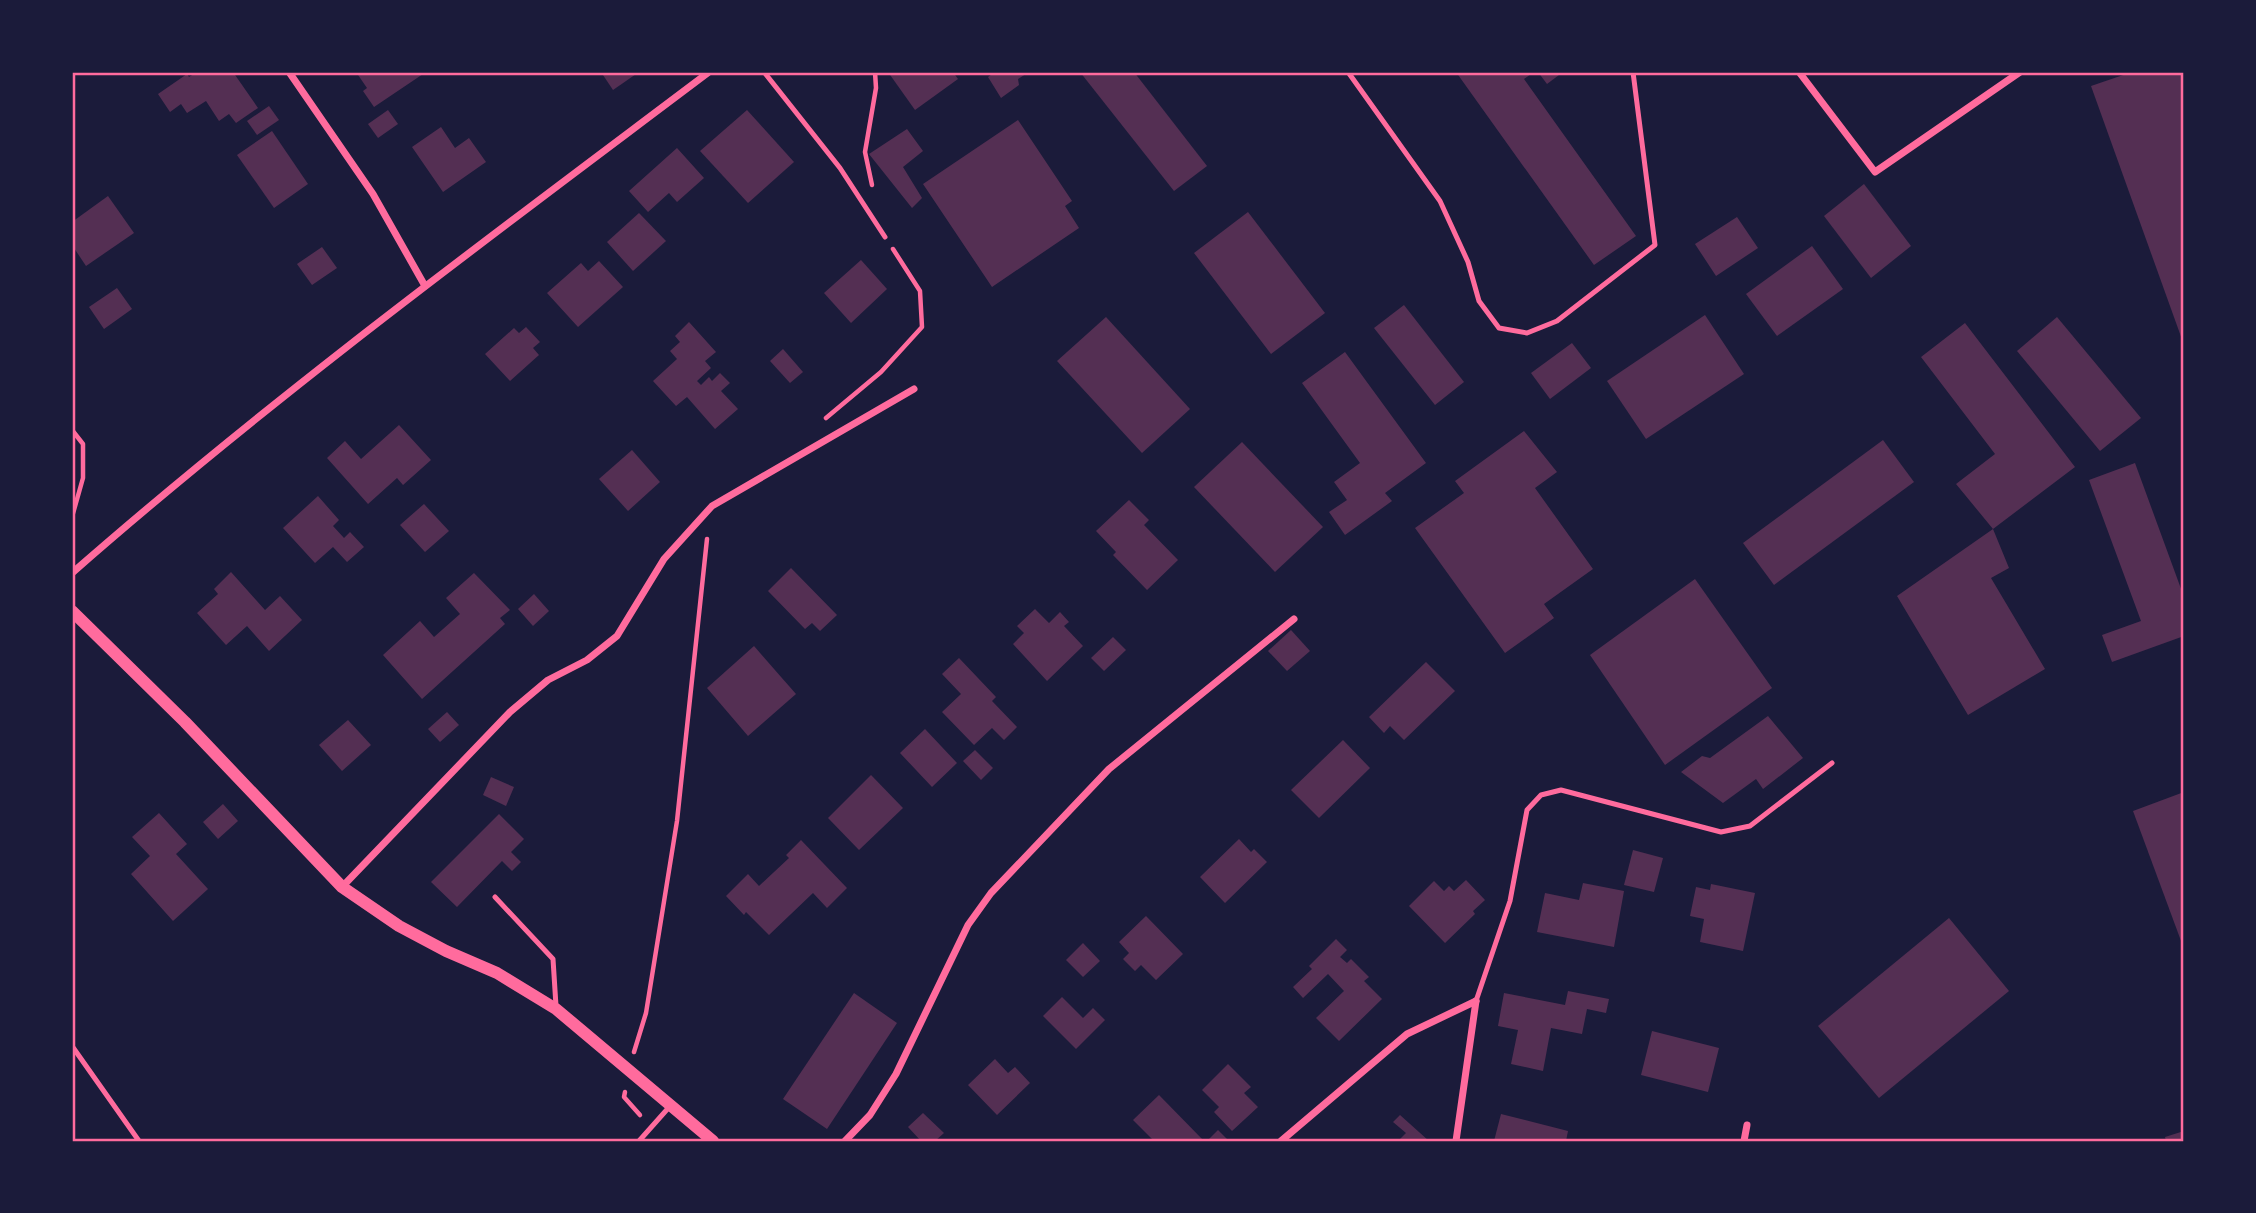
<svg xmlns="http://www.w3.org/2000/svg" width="2256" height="1213" font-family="'Noto Sans',sans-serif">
<rect width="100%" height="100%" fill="#1b1b3a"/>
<g fill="#542f53">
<path d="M197,72H233L258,108L236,123L229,114L219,121L206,101L187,113L181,104L170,112L158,94L187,74L189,77Z"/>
<path d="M356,72H426L374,107L363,91L367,88Z"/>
<path d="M601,72H639L613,90Z"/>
<path d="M888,72H953L958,79L915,110Z"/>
<path d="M995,72H1029L1018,79L1019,85L1001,98L988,77Z"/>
<path d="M1080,72H1134L1207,166L1174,191Z"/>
<path d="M1456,72H1534L1524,79L1636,236L1594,265Z"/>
<path d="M1538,72H1563L1547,84Z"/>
<path d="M2132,72H2184V345L2091,86Z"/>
<path d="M269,106L279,120L257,135L247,121Z"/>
<path d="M388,110L398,124L378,138L368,124Z"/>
<path d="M747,110L794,162L748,203L700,151Z"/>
<path d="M1018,120L1072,201L1065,206L1079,228L992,287L923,184Z"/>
<path d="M441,127L455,148L469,138L486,162L443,192L412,147Z"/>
<path d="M907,129L923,151L903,167L922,198L912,208L869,154Z"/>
<path d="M272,131L308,184L274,208L237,155Z"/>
<path d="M677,148L704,178L677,202L669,193L648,212L629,191Z"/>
<path d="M1864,184L1911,246L1871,278L1824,216Z"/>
<path d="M108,196L134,233L86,266L72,245V222Z"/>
<path d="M1248,212L1325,313L1271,354L1194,253Z"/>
<path d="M639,213L666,241L633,271L607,242Z"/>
<path d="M1737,217L1758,248L1716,276L1695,244Z"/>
<path d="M1812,246L1843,289L1777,336L1746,294Z"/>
<path d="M322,247L337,268L312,285L297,264Z"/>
<path d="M861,260L887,289L851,323L824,293Z"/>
<path d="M599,261L623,287L578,327L547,293L581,263L588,271Z"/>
<path d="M117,288L132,309L104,329L89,307Z"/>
<path d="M1404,305L1464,382L1435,405L1374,328Z"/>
<path d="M1705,315L1744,374L1646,439L1607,381Z"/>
<path d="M1106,317L1190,409L1142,453L1057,361Z"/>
<path d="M2057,317L2141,418L2100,451L2017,351Z"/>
<path d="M689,322L716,352L705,361L711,368L697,381L701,385L709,377L712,381L720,373L730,383L721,391L738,409L715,429L687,397L676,406L653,381L677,359L670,351L680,342L675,336Z"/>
<path d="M1965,323L2075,467L1993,529L2009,568L1991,578L2045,669L1968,715L1897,596L1993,529L1956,484L1995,454L1921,357Z"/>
<path d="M526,327L540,342L533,348L539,355L510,381L485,354L514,328L519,333Z"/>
<path d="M1572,343L1591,368L1550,399L1531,373Z"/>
<path d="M783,349L803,372L790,383L770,361Z"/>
<path d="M1345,352L1426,463L1385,493L1392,501L1345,535L1329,512L1347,500L1334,482L1360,463L1302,383Z"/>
<path d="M399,425L431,460L403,485L397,478L368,504L327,458L345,441L361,459Z"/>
<path d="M1524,431L1557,472L1535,488L1593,569L1544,604L1554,618L1505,653L1415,528L1464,493L1455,481Z"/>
<path d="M1883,440L1914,482L1774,585L1743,543Z"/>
<path d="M1242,442L1323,527L1275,572L1194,487Z"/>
<path d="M632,450L660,482L628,511L599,479Z"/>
<path d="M2135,463L2184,597V636L2112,662L2102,635L2141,621L2089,480Z"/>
<path d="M318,496L339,520L333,526L344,538L350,532L364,547L347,562L333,547L315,563L283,528Z"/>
<path d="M1129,500L1149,520L1144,525L1178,560L1147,590L1113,555L1116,552L1096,531Z"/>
<path d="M424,504L449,531L425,552L400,525Z"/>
<path d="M791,568L837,615L820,631L812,623L805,629L768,591Z"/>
<path d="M231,572L265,610L280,596L302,620L269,651L247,626L226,645L197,613L218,594L214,589Z"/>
<path d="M474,573L510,610L500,618L505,624L422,699L383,655L420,621L434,637L460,614L446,598Z"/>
<path d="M1695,579L1772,688L1665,765L1590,655Z"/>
<path d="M534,594L549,611L533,626L518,609Z"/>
<path d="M1035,609L1049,623L1060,612L1069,622L1064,626L1083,646L1047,681L1013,644L1024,633L1017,626Z"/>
<path d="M1291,630L1310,651L1287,671L1268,651Z"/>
<path d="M1113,637L1126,650L1104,671L1091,658Z"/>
<path d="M754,646L796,694L748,736L707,688Z"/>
<path d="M959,658L996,697L992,701L1017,727L1004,740L992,728L974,745L942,712L961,694L942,674Z"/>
<path d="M1426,662L1455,691L1404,740L1390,726L1384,733L1369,717Z"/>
<path d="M447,712L459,725L440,742L428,729Z"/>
<path d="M1768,716L1803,758L1763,789L1756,779L1723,803L1681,772L1702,756L1710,758Z"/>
<path d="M348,720L371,745L342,771L319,745Z"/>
<path d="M925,729L957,763L932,787L900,753Z"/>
<path d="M1343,740L1370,768L1319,818L1291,790Z"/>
<path d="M975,750L993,768L981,780L963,761Z"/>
<path d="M871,775L903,808L859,850L828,818Z"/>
<path d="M491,777L514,787L506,806L483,795Z"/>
<path d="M2184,792V949L2133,811Z"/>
<path d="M223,804L238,821L218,839L203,822Z"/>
<path d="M159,813L187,844L176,854L208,889L173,921L131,874L150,856L132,837Z"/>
<path d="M499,814L524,839L511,852L521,862L512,871L502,861L457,907L431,882Z"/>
<path d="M1239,839L1251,852L1254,849L1267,862L1225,903L1200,877Z"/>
<path d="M801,840L847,888L827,908L813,893L769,935L746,912L744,915L726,896L748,874L759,886L789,858L786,855Z"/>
<path d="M1633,850L1663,858L1654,892L1624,885Z"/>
<path d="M1466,880L1485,900L1473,911L1475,914L1445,943L1409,906L1434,881L1444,891L1449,886L1454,891Z"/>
<path d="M1583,883L1624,891L1614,947L1537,932L1545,893L1579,900Z"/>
<path d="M1711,884L1755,893L1743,951L1700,942L1704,919L1690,916L1696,887L1710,890Z"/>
<path d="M1146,916L1183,954L1156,980L1141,965L1135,971L1123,959L1129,953L1119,942Z"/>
<path d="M1949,918L2009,991L1879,1098L1818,1026Z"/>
<path d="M1336,939L1347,950L1340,957L1347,963L1351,959L1369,977L1364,981L1382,999L1339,1041L1316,1018L1344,991L1328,974L1303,998L1293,987L1312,969L1309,966Z"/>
<path d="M1083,943L1100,961L1083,977L1066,960Z"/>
<path d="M1568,991L1609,999L1606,1013L1587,1009L1582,1034L1551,1028L1543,1071L1511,1064L1518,1030L1498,1026L1504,993L1565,1005Z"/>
<path d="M854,993L897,1023L827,1129L783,1099Z"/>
<path d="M1062,997L1083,1018L1093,1008L1105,1020L1076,1049L1043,1016Z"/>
<path d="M1652,1031L1719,1048L1708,1092L1641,1075Z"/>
<path d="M995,1059L1008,1073L1015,1067L1030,1083L997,1115L968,1085Z"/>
<path d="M1228,1064L1251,1087L1244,1093L1258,1107L1232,1131L1214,1112L1219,1107L1202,1090Z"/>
<path d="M1159,1095L1204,1141H1154L1133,1120Z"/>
<path d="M923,1113L944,1133L935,1141H921L908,1127Z"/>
<path d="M1501,1114L1568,1131L1566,1141H1494Z"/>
<path d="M1400,1115L1429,1141H1398L1406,1133L1393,1122Z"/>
<path d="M1218,1130L1229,1141H1207Z"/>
<path d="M2184,1131V1141H2166L2165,1137Z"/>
</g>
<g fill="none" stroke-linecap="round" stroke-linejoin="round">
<g stroke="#ff6b9d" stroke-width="4.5">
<path d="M872,185L865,152L876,88L875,72"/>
<path d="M826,418L881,372L922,327L920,291L893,249"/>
<path d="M72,430L83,444V478L72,517"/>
<path d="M634,1052L646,1013L677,821L707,539"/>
<path d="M625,1092L624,1097L640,1115"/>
</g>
<g stroke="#ff6b9d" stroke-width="5">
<path d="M764,72L840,168L885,237"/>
<path d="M1348,72L1440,201L1468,262L1479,301L1499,328L1527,333L1557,321L1655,245L1633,72"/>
<path d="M495,897L553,959L556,1006"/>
<path d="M1476,1001L1510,901L1527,810L1541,795L1561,790L1721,832L1750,826L1832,763"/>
<path d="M72,1046L139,1141"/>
<path d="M639,1141L671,1105"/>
</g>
<g stroke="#ff6b9d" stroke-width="7">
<path d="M289,72L373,194L425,286"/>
<path d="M1799,72L1875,172L2020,72"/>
<path d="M72,573C275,395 494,234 709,72"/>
<path d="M342,887L510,712L548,680L587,660L617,636L664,559L712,506L914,389"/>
<path d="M845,1141L870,1115L896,1074L968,925L991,893L1109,769L1294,619"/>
<path d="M1281,1141L1407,1034L1476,1001"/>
<path d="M1456,1141L1476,1001"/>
<path d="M1744,1141L1747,1125"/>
</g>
<path stroke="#ff6b9d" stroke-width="12" d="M72,611L185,722L342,887L399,926L446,951L497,973L556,1009L713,1141"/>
</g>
<rect width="2256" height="1213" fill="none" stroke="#1b1b3a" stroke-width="147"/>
<rect x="74" y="74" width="2108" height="1066" fill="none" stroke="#ff6b9d" stroke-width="2.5"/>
</svg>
